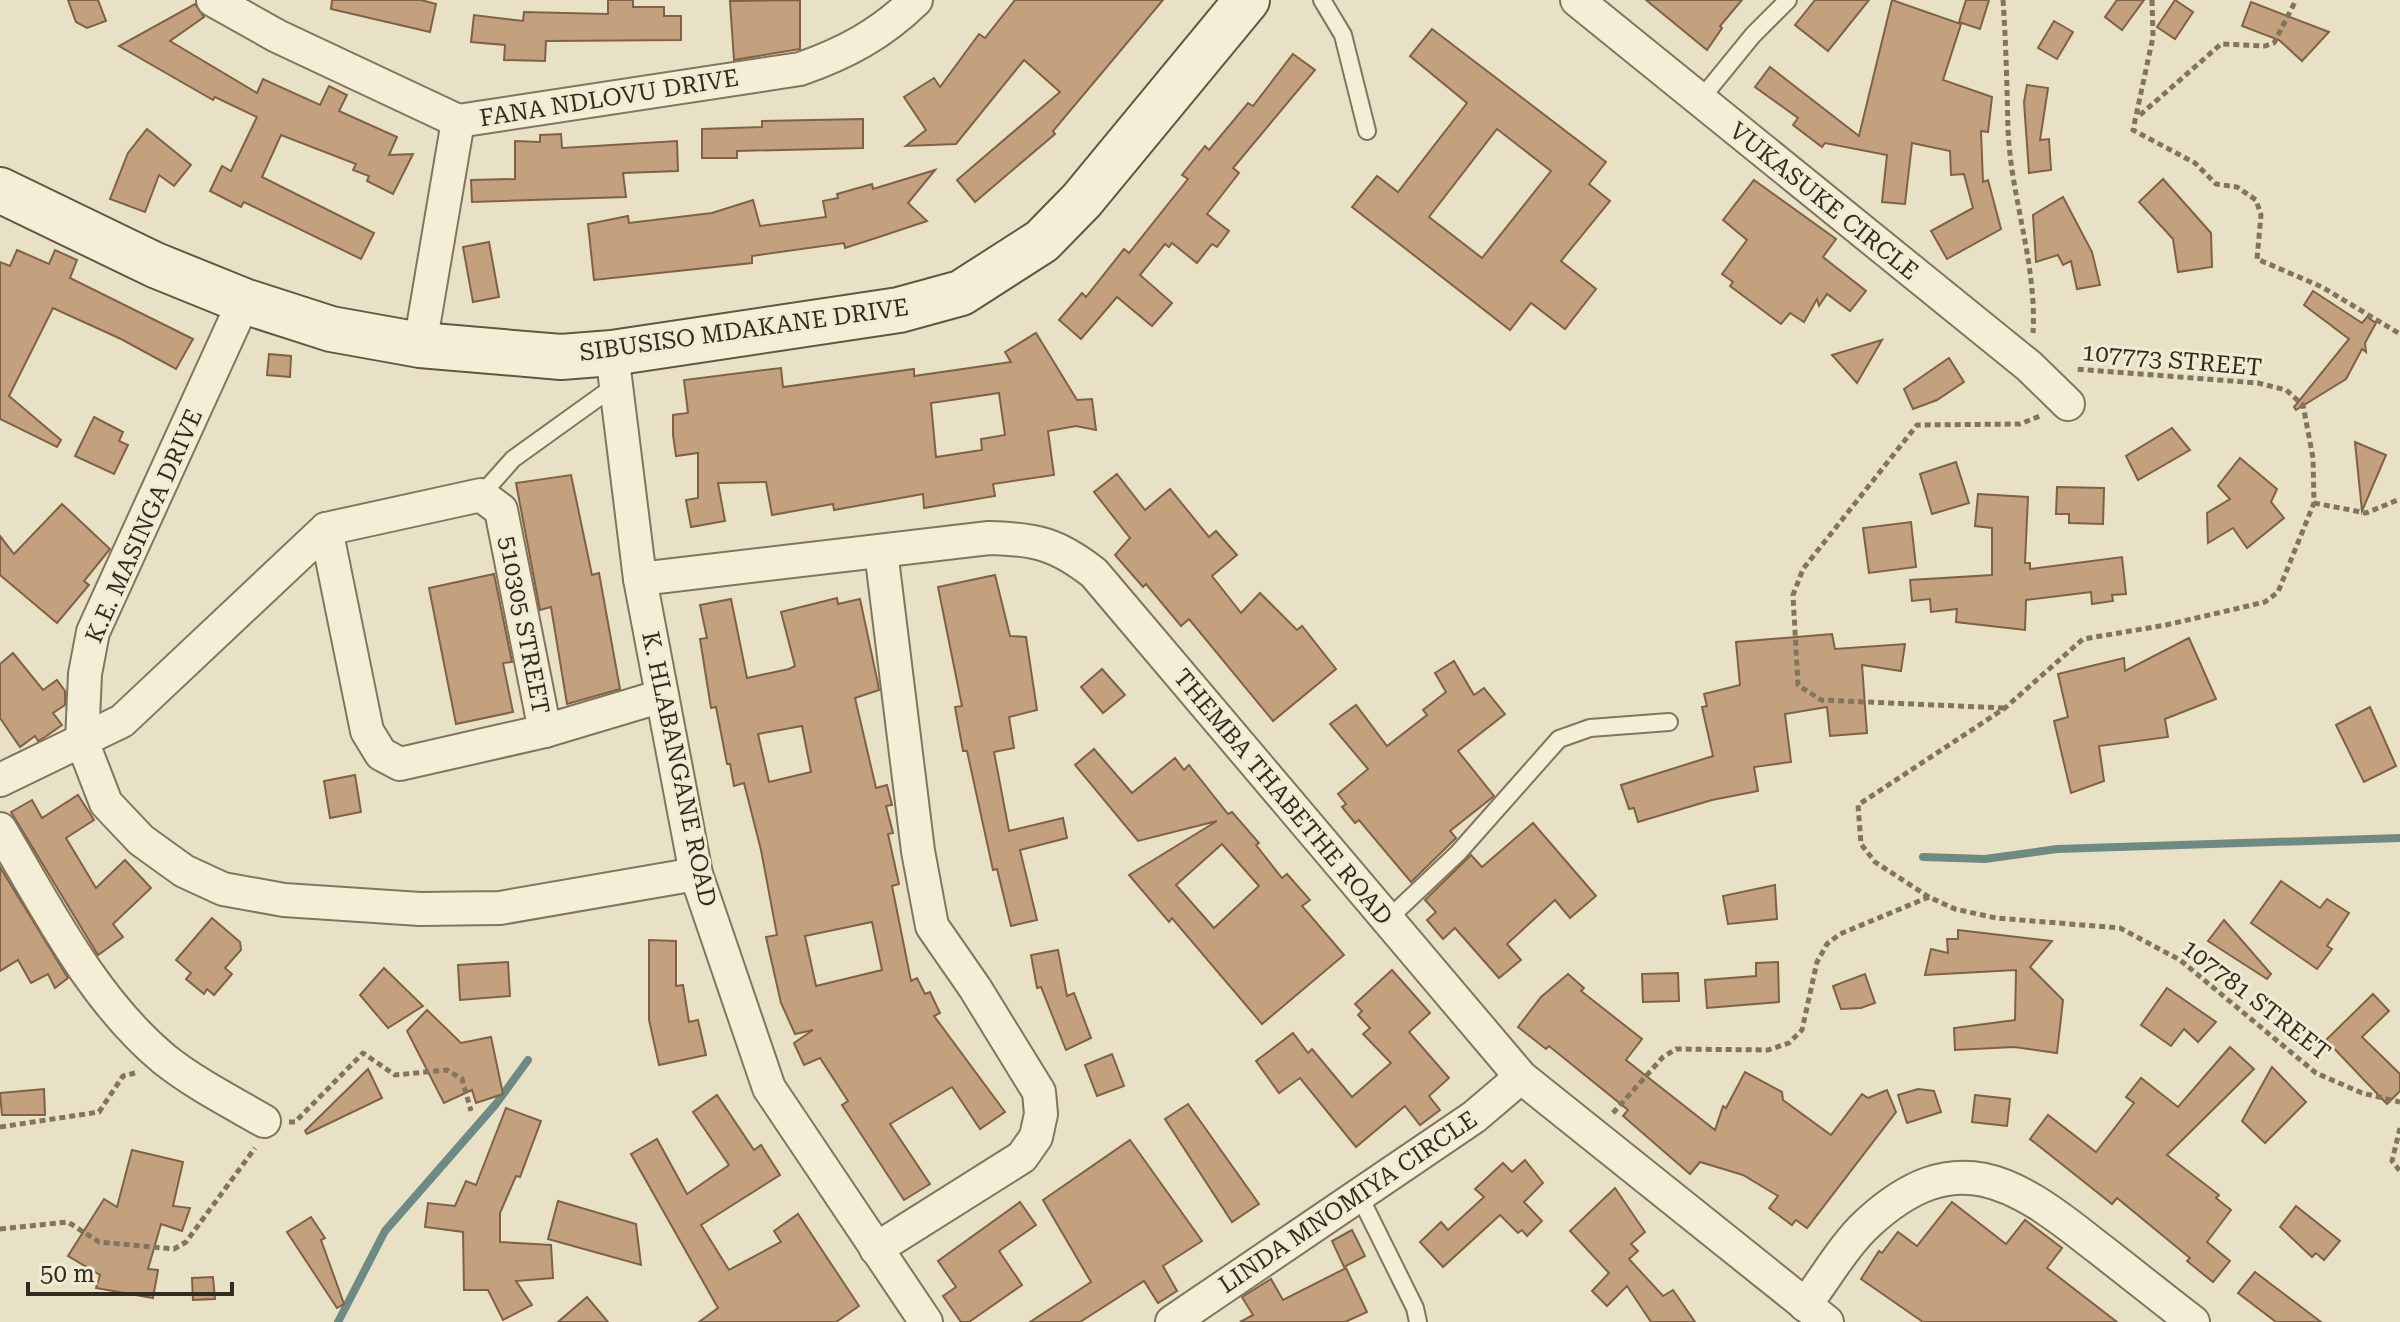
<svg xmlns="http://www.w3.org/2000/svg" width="2400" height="1322" font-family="'Roboto Serif',serif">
<rect width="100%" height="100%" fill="#e9e1c5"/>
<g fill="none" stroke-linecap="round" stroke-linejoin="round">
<g stroke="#6e8a85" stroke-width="8">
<path d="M1923,857L1985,859L2057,849L2400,838"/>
<path d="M338,1322L385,1231L496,1104L528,1060"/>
</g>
</g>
<g fill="#c3a17e" stroke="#7f6145" stroke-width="2" fill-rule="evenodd">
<path d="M68,0H98L106,21L87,28L76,22Z"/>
<path d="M332,0H421L436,4L430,32L331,9Z"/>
<path d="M608,0H633V7H664V16H681V40L546,41L545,61L504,60L505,45L471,42L474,15L523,21L524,12L608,14Z"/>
<path d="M800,0V49L734,60L730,1Z"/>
<path d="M1015,0H1163L1053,131L1055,134L975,202L957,180L1060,92L1024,60L956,144L906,146L926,130L904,97L934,78L940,87L979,34L985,38Z"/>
<path d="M1646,0H1742L1720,26L1722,28L1707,50Z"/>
<path d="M1815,0H1869L1828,51L1795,25Z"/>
<path d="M1892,0L1961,24L1943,80L1992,97L1988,132L1981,131L1983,182L1988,180L2001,229L1947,259L1931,231L1973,208L1964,174L1951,175L1950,151L1912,143L1905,204L1882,202L1887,155L1825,143L1822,147L1793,125L1798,118L1755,87L1770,67L1859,136Z"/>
<path d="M1966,0H1989L1980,29L1959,22Z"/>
<path d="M2117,0H2144L2122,30L2105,17Z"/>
<path d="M2175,0L2193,12L2175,39L2157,27Z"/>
<path d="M2251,2L2329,32L2302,61L2279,40L2242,26Z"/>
<path d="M195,4L204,17L170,41L257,93L263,79L320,105L329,86L347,95L339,111L397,137L389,155L413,154L393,194L367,181L369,176L353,170L356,164L281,135L262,177L374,233L361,259L244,202L241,207L210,191L222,166L231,171L257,117L215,97L213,100L119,46Z"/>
<path d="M2054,21L2073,32L2057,59L2038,48Z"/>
<path d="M1432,29L1606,162L1589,184L1610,201L1561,261L1596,289L1565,329L1531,303L1510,330L1352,207L1377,176L1398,192L1467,103L1410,56ZM1497,129L1551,171L1482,258L1429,217Z"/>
<path d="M1293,54L1315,70L1233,168L1239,173L1207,214L1229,231L1217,247L1212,244L1197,263L1172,243L1169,247L1165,244L1140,275L1172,303L1152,326L1117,297L1081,339L1059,320L1082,293L1086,297L1124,249L1129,253L1188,179L1182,175L1205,146L1209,150L1248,103L1253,106Z"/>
<path d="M2027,85L2048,88L2040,140L2049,139L2051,170L2029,173L2024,102Z"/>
<path d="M863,119V148L737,151V158H702V129L762,127V121Z"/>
<path d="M147,129L191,165L174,186L159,175L145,212L110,199L128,153Z"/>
<path d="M561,134L562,148L677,141L678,171L623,173L626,197L472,202L471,180L515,179V141L540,142V135Z"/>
<path d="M935,170L908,203L927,221L879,237L845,248L844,243L752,256V263L594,280L588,224L628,216L629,223L712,213L753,200L760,226L826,217L823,201L838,198L837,194L872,184L873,189Z"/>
<path d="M2163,179L2211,233L2212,267L2178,272L2173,239L2139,202Z"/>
<path d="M1754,180L1836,239L1823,257L1866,291L1850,311L1827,294L1819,306L1817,299L1804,322L1790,313L1781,324L1730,286L1733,282L1722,274L1747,240L1723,220Z"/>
<path d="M2063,197L2092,252L2100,285L2077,289L2071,261L2063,265L2058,255L2036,262L2033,215Z"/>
<path d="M489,242L499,297L473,302L463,247Z"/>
<path d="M17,250L49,264L55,250L77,260L70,278L193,339L176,369L121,339L53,308L9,396L61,440L57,447L0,419V262L10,266Z"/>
<path d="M2313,291L2362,323L2367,317L2376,323L2365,343L2366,352L2362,349L2346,379L2296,410L2294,407L2349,339L2304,305Z"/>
<path d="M1036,333L1077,400L1092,399L1096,430L1076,426L1048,431L1054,475L993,484L995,496L924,508L923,494L834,510L833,504L772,515L766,482L718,483L725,521L691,527L686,500L698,498V453L676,456L673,435V415L688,413L684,380L781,368L783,387L914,369V376L1011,362L1005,352ZM999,393L1005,435L981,439L982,450L936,457L931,403Z"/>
<path d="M1882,340L1857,383L1832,355Z"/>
<path d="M269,354L291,356L290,377L267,375Z"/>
<path d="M1949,358L1964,382L1937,400L1913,409L1904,389Z"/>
<path d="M94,417L123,432L119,441L128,445L114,474L75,456Z"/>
<path d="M2172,428L2190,450L2138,480L2126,456Z"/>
<path d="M2355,442L2386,455L2362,511Z"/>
<path d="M2240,458L2277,489L2271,502L2284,518L2247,548L2233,528L2208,543L2207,513L2230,499L2218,486Z"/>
<path d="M1956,462L1969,503L1932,514L1920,474Z"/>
<path d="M1117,474L1145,510L1170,489L1209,537L1216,531L1237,555L1212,576L1241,613L1260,593L1297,630L1302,626L1336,669L1273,721L1189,619L1181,626L1146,584L1143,587L1115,555L1130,538L1094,492Z"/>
<path d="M571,475L592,575L599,573L620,689L567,704L551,607L540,610L516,483Z"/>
<path d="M2057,487L2104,488L2103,524L2069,523V514H2056Z"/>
<path d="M1978,494L2028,497L2025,563H2030V569L2122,557L2126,594L2112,595L2113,601L2092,604L2091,592L2026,600L2025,630L1956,622L1957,609L1931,612L1930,599L1912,601L1910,580L1992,575V528L1975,526Z"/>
<path d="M62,504L110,549L84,581L89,585L57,623L0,575V536L14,554Z"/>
<path d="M1911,522L1916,567L1869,573L1863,528Z"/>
<path d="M494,574L512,662L503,663L513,712L456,724L429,588Z"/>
<path d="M995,575L1010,636L1026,637L1037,710L1009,717L1014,748L994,752L1009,831L1063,818L1067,838L1020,850L1037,920L1011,926L997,869L993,870L967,751H963L955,707L962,706L938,587Z"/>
<path d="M837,598L838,604L860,599L878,684L879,690L855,698L876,788L887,785L892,805L886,806L893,833L888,834L899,884L892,886L911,981L917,978L925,994L930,992L940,1013L934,1016L1005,1112L980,1129L952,1087L890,1124L930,1184L904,1200L842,1105L848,1101L820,1058L804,1065L794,1043L813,1030L795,1034L781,1003L766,937L777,935L761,850L744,783L734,786L730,764H727L716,707L711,708L700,639L707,638L700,605L731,599L747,678L789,669L795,666L781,612ZM802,726L811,772L769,782L758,734ZM872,922L882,970L816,986L805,936Z"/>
<path d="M1832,634L1835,649L1905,644L1901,671L1862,665L1867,733L1830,736L1827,707L1785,714L1791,762L1754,767L1758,791L1712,800L1638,822L1634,808L1629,809L1621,785L1713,756L1702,707L1707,706L1704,694L1740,685L1736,642Z"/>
<path d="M2189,638L2216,699L2165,719L2168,737L2099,746L2104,781L2071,793L2054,721L2068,717L2058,674L2124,658L2125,671Z"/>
<path d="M13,653L43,690L57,680L65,691V705L53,713L62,725L45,737L38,741L35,736L20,747L0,718V664Z"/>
<path d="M1454,661L1474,695L1484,688L1505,714L1458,751L1494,796L1450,831L1456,838L1411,882L1359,820L1355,823L1342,807L1346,804L1338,794L1368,769L1330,724L1356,705L1387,746L1427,715L1423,710L1446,692L1435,673Z"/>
<path d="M1102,669L1125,695L1103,713L1081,687Z"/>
<path d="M2370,707L2396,766L2364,782L2336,725Z"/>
<path d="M1094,749L1132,793L1175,758L1184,770L1189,765L1228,814L1232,812L1259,843L1256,845L1282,878L1287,874L1310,900L1302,906L1344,955L1262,1024L1172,918L1169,922L1129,875L1217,821L1138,841L1075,765ZM1222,844L1259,886L1214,928L1176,885Z"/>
<path d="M355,775L361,812L330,818L324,781Z"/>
<path d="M78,795L94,820L66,838L96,888L125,860L151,888L113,924L123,937L98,955L11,812L32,800L42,818Z"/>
<path d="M1533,823L1596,896L1570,918L1555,900L1507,944L1521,960L1499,978L1455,928L1443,939L1427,920L1436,912L1425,900L1471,855L1482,867Z"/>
<path d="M0,867L68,978L55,988L48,974L31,983L18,960L0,971Z"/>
<path d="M2281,881L2320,908L2327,899L2349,913L2327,946L2332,949L2317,969L2251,923Z"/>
<path d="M1775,885L1777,919L1728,924L1723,896Z"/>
<path d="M212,918L240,942L241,950L225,968L232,974L214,995L207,989L204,994L186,979L191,973L176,960Z"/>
<path d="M2224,920L2271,974L2267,979L2208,941Z"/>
<path d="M1958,930L2052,941L2030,967L2063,1000L2057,1053L2014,1047L1955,1050L1954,1028L2015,1020L2016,970L1925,975L1931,949L1948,953L1947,939H1958Z"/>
<path d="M649,940L676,941V986L683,985L689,1022L698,1020L706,1055L659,1065L649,1020Z"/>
<path d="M1058,950L1067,996L1074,993L1091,1038L1066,1050L1041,987L1037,988L1031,955Z"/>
<path d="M508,962L510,996L460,1000L458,965Z"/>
<path d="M1778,962L1779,1002L1707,1008L1705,980L1756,976V963Z"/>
<path d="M384,968L423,1006L388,1028L360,995Z"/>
<path d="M1392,970L1430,1013L1409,1032L1449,1078L1429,1096L1440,1110L1420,1125L1405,1106L1356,1147L1300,1078L1279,1093L1256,1061L1293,1033L1308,1053L1312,1049L1352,1097L1391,1063L1363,1034L1370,1028L1358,1015L1362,1011L1355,1004Z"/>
<path d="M1678,973L1679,1001L1643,1002L1642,974Z"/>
<path d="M1568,974L1584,988L1581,991L1642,1039L1626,1060L1715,1130L1723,1106L1726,1108L1745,1072L1782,1092L1783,1100L1831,1135L1862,1094L1868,1098L1887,1090L1896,1112L1807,1228L1796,1220L1792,1225L1769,1208L1778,1196L1743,1175L1700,1162L1690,1174L1623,1116L1628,1110L1549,1046L1546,1049L1518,1027L1541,997Z"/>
<path d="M1865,974L1875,1003L1861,1008L1841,1009L1833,986Z"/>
<path d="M2167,988L2216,1022L2198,1042L2184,1029L2171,1046L2141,1025Z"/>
<path d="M2373,994L2389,1011L2362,1037L2400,1074V1091L2387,1104L2326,1040Z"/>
<path d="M427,1010L461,1043L491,1037L503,1094L476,1103L472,1090L444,1103L407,1031Z"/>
<path d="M2230,1047L2254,1069L2167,1155L2219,1195L2216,1198L2231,1210L2207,1242L2230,1261L2213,1282L2187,1261L2190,1258L2117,1198L2112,1204L2030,1139L2048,1115L2096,1152L2134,1103L2126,1097L2141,1078L2178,1107Z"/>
<path d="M1112,1054L1124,1086L1097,1096L1085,1065Z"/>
<path d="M2272,1067L2306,1102L2265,1143L2242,1121Z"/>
<path d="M368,1069L382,1098L307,1134L305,1131Z"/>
<path d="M44,1089L45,1115H2L0,1093Z"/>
<path d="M1918,1089L1934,1091L1941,1112L1907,1123L1898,1095Z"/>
<path d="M717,1095L754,1150L761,1145L780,1175L701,1225L729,1270L781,1242L774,1231L798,1214L859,1306L836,1322H699L718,1308L631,1154L657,1139L687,1194L729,1165L693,1112Z"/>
<path d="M1975,1095L2010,1099L2007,1126L1972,1122Z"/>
<path d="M1188,1104L1259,1204L1232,1222L1165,1119Z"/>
<path d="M506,1108L541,1121L520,1177L516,1176L500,1213V1242L551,1245L553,1278L516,1281L532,1305L503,1320L488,1290H464L463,1232L425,1227L428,1203L455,1206L466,1181L476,1185Z"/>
<path d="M1130,1140L1202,1241L1163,1266L1177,1291L1158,1303L1144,1281L1080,1322H1030L1091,1282L1043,1200Z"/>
<path d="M132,1150L183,1162L173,1206L190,1208L182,1231L161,1224L148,1269L158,1270L153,1298L96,1288L100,1275L68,1256L104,1199L117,1207Z"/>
<path d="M1525,1160L1543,1183L1524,1202L1542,1221L1527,1236L1522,1230L1518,1233L1500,1215L1443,1267L1420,1242L1441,1222L1448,1230L1484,1197L1475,1189L1503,1163L1512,1172Z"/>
<path d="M1615,1188L1645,1232L1631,1244L1638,1251L1629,1259L1663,1296L1673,1290L1695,1322H1651L1627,1286L1607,1306L1592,1291L1609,1273L1570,1231Z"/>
<path d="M558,1201L636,1224L641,1265L548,1239Z"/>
<path d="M1020,1202L1036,1225L999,1251L1022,1285L969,1322H961L943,1296L956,1287L938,1261Z"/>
<path d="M1952,1202L2006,1244L2025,1220L2062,1248L2047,1268L2117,1322H1923L1861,1279L1879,1251L1882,1253L1898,1232L1917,1246Z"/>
<path d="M2296,1206L2340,1241L2324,1260L2316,1253L2312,1257L2280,1227Z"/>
<path d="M311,1217L325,1238L321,1240L344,1304L337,1308L287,1232Z"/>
<path d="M1352,1230L1365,1256L1344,1267L1332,1241Z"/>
<path d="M1346,1268L1367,1312L1345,1322H1240L1253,1315L1242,1297L1271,1279L1283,1300Z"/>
<path d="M2255,1272L2321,1322H2276L2238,1293Z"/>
<path d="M213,1277L215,1299L193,1300L192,1278Z"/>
<path d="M587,1297L608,1322H558Z"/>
</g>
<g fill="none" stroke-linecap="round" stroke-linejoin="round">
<defs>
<g id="lane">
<path d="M1322,0L1343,35L1367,131"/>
<path d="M1700,100L1753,35L1788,0"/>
<path d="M481,495L513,459L616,385"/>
<path d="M1387,920L1458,853L1559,739L1590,728L1669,722"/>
<path d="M1359,1195L1415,1308L1418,1322"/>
</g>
<g id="street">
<path d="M213,0L277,36L458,121L800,69C846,53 881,34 916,0"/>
<path d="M1577,0L2029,366L2068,404"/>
<path d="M244,301L93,632L85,674L82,741L106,803L141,840L184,871L223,889L284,900L420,909L500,908L696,874"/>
<path d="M420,345L458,121"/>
<path d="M612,353L640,579L696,874L769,1088L926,1322"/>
<path d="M326,529L367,731L381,754L400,764L545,731"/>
<path d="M640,579L989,538C1036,539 1057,544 1094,573L1521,1077L1827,1322"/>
<path d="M0,780L122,721L326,529L481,495L501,510L545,731L662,696"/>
<path d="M0,829C47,908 92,999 164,1059C194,1083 231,1102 264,1121"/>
<path d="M876,1249L1022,1157L1036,1137L1041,1114L1039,1092L975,988L932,926L918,851L881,551"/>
<path d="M1805,1305C1825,1279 1844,1245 1868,1223C1955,1143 2014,1181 2092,1243C2126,1269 2159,1296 2193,1322"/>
<path d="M1172,1322L1474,1117L1521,1077"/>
</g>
<path id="secondary" d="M0,190L155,265L244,301L331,329L420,345L561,357L612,353L899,310L961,293L1042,241L1082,200L1247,0"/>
</defs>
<use href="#lane" stroke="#82745d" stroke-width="20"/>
<use href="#street" stroke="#82745d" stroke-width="36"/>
<use href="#secondary" stroke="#645540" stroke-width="48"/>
<g stroke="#82745d" stroke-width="5" stroke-dasharray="6 4" stroke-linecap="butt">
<path d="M2003,0C2006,43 2007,87 2008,130C2011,198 2037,264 2033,333"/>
<path d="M2152,0L2153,37L2133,130L2195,163L2216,184L2237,187L2256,200L2261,215L2257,259L2322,287L2400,334"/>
<path d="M2140,115L2221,44L2265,46L2274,43L2296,0"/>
<path d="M2314,503L2366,513L2400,499"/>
<path d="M2004,708L1821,700L1798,685L1793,595L1803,569L1917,425L2020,424L2040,416"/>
<path d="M1929,897L1875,862L1861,844L1858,805L2005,708L2083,639L2166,625L2265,602L2278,592L2314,503L2313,458L2303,405L2286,390L2258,383L2074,369"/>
<path d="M1613,1113L1663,1057L1676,1049L1768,1050L1789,1043L1802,1030L1817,962L1827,944L1840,934L1929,897L1955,909L1996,918L2120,928L2180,960L2316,1073L2362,1093L2400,1102"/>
<path d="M289,1122H295L363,1053L395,1075L447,1070L462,1079L471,1111"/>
<path d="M0,1127L99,1112L123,1076L135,1073"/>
<path d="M2400,1128L2392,1161L2400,1171"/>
<path d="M0,1229L68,1222L99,1242L174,1249L186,1242L255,1148"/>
</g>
<use href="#lane" stroke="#f5eed7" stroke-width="16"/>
<use href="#street" stroke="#f5eed7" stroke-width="32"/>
<use href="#secondary" stroke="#f5eed7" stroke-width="44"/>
</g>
<g text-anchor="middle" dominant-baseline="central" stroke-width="6" stroke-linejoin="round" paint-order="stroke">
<g font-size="24" fill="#342b1f" stroke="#f1ebd3">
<text transform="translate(609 98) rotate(-9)">FANA NDLOVU DRIVE</text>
<text transform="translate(1824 201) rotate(39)">VUKASUKE CIRCLE</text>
<text transform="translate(744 330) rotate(-8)">SIBUSISO MDAKANE DRIVE</text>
<text transform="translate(2172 360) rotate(5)">107773 STREET</text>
<text transform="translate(144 526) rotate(-66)">K.E. MASINGA DRIVE</text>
<text transform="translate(524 625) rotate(79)">510305 STREET</text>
<text transform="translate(679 769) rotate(78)">K. HLABANGANE ROAD</text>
<text transform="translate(1283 797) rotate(50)">THEMBA THABETHE ROAD</text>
<text transform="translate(2256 1000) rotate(38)">107781 STREET</text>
<text transform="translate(1348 1202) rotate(-34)">LINDA MNOMIYA CIRCLE</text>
</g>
</g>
<path d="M28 1282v12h204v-12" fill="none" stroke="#342b1f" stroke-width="4"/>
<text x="40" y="1282" font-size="24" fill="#342b1f" stroke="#f1ebd3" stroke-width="6" paint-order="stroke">50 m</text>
</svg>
